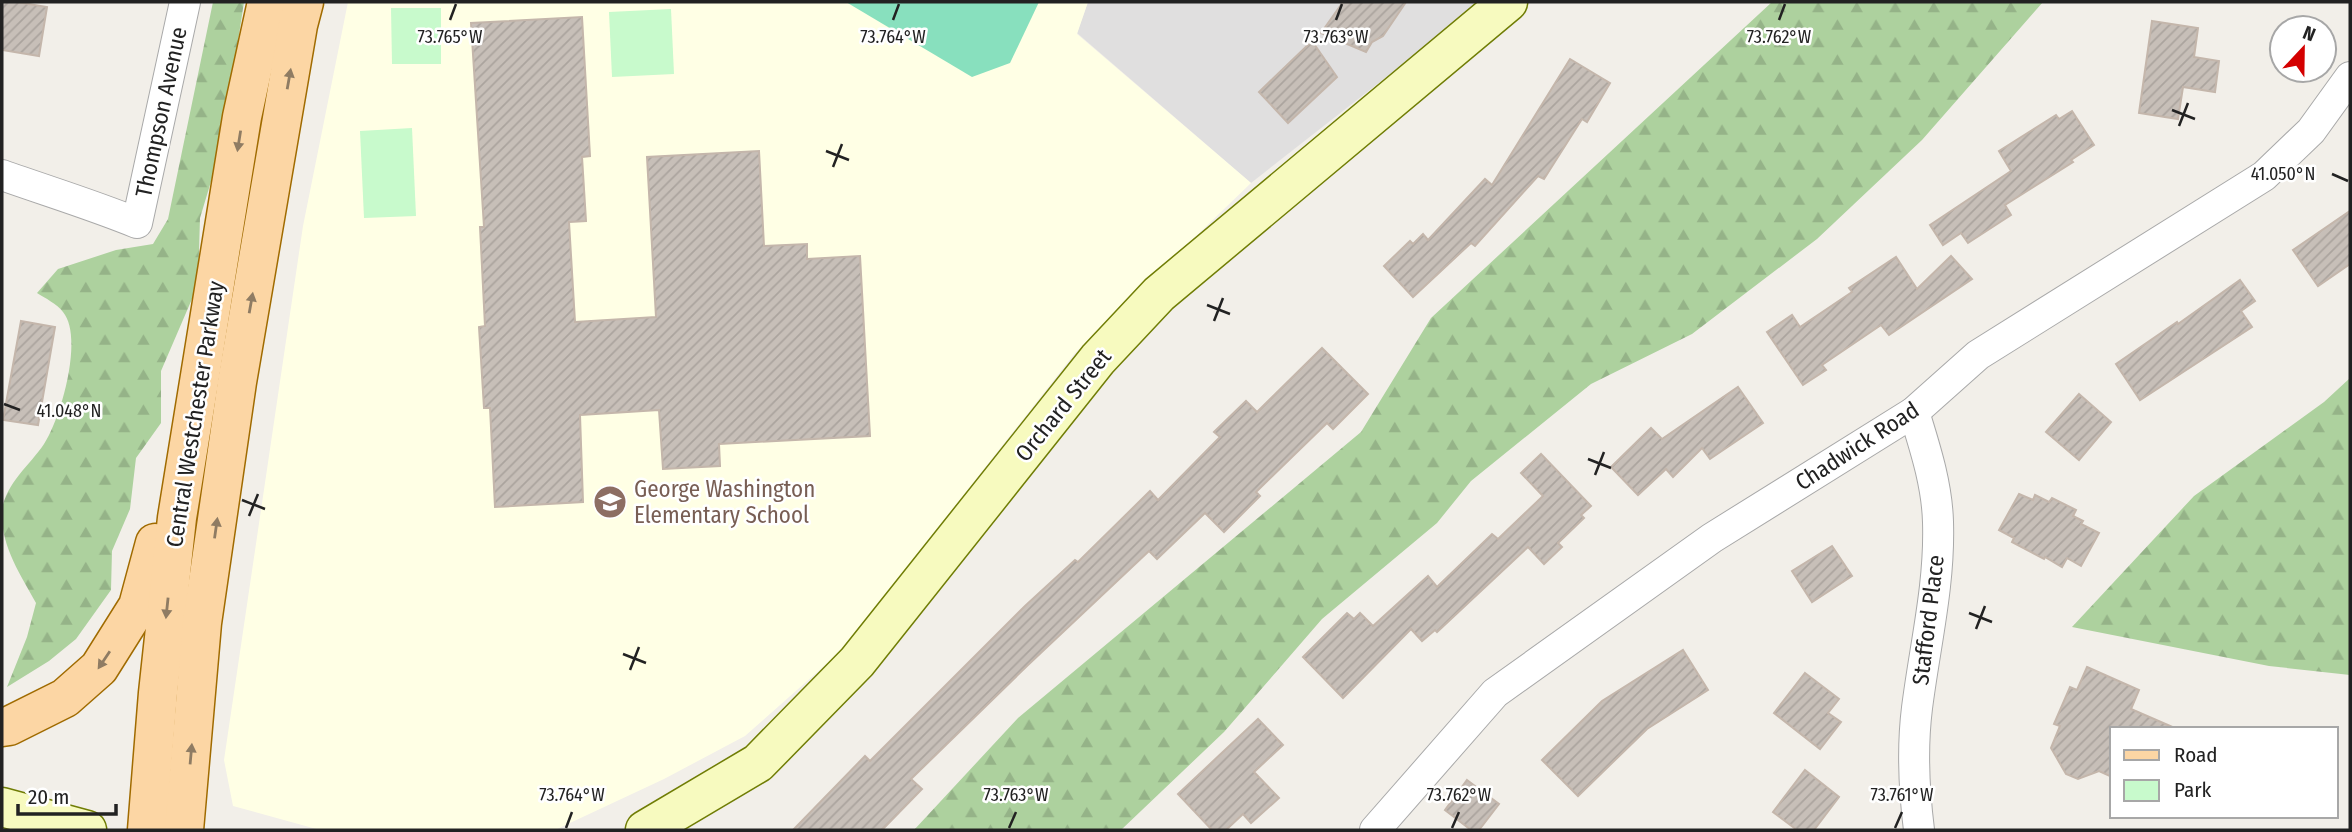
<svg xmlns="http://www.w3.org/2000/svg" width="2352" height="832" font-family="'Fira Sans Condensed',sans-serif">
<defs>
<pattern id="forest-firs" width="22" height="20" patternUnits="userSpaceOnUse" patternTransform="scale(1.75)"><rect width="22" height="20" fill="#add19e"/><path d="M5 1l3.5 6h-7zM16 11l3.5 6h-7z" fill="#95b388"/></pattern>
<pattern id="building-hatch" width="6" height="6" patternUnits="userSpaceOnUse" patternTransform="scale(1.75)"><rect width="6" height="6" fill="#c7bfb8"/><path d="M-1 1l2-2M0 6l6-6M5 7l2-2" fill="none" stroke="#aba49e"/></pattern>
</defs>
<rect width="100%" height="100%" fill="#f2efe9"/>
<path fill="#e0dfdf" d="M1088,2H1477L1431,42L1251,183L1077,33Z"/>
<path fill="#ffffe5" d="M348,2H1088L1077,34L1251,183L1075,353L841,651L745,736L664,779L555,830H320L233,806L224,760L303,226Z"/>
<g fill="url(#forest-firs)">
<path d="M213,2H244L222,145L200,218L198,285L161,371V423L136,458L130,509L112,551L111,590L76,639L49,661L7,687L27,637L36,603C20,574 0,545 2,510C6,483 30,465 44,444C61,418 84,337 63,312C57,304 45,298 37,293L58,269L116,250L153,244L168,219Z"/>
<path d="M1772,2H2043L1922,140L1817,239L1692,334L1591,384L1471,481L1437,523L1322,619L1224,732L1121,830H914L1018,718L1361,432L1431,318Z"/>
<path d="M2350,378V675L2269,666L2072,627L2194,496L2324,402Z"/>
</g>
<g fill="#c8facc">
<path d="M391,8H441V64H392Z"/>
<path d="M671,9L674,74L612,77L609,12Z"/>
<path d="M412,128L416,216L364,218L360,131Z"/>
</g>
<path fill="#88e0be" d="M846,2H1039L1010,63L972,77Z"/>
<g fill="url(#building-hatch)" stroke="#c4b6ab" stroke-width="2">
<path d="M2,2H17L47,7L39,56L2,50Z"/>
<path d="M1343,2H1406L1383,36L1372,42L1366,52L1321,33Z"/>
<path d="M582,17L590,156L582,157L586,221L569,222L575,322L656,317L647,157L759,151L764,246L807,244V259L860,256L870,436L719,444L720,466L663,469L659,410L580,415L583,502L495,507L490,408H484L479,327L485,326L480,227H484L471,23Z"/>
<path d="M2152,21L2198,28L2194,57L2219,61L2215,92L2183,87L2178,119L2139,113Z"/>
<path d="M1312,41L1337,77L1288,123L1259,92Z"/>
<path d="M1570,59L1610,83L1587,122L1582,119L1544,179L1538,176L1475,246L1471,243L1413,297L1384,266L1410,241L1413,244L1423,234L1428,240L1485,179L1492,185Z"/>
<path d="M2072,111L2094,145L2071,160L2073,162L2005,205L2011,215L1968,243L1961,233L1943,245L1930,225L2011,171L1999,151L2056,115L2059,119Z"/>
<path d="M2350,211V264L2318,286L2293,250Z"/>
<path d="M1951,256L1972,279L1889,335L1881,325L1822,365L1826,370L1803,385L1767,332L1792,315L1800,327L1852,292L1849,288L1896,257L1917,289Z"/>
<path d="M2240,280L2255,301L2241,311L2252,327L2140,400L2116,364L2177,322L2178,324Z"/>
<path d="M21,321L55,327L38,425L3,420Z"/>
<path d="M1322,348L1368,394L1333,429L1327,423L1256,492L1260,496L1224,532L1205,513L1157,559L1149,551L1028,665L911,779L922,789L882,830H793L865,756L870,761L1025,606L1075,560L1078,562L1150,491L1158,500L1220,437L1214,432L1246,401L1257,412Z"/>
<path d="M1738,387L1763,423L1710,459L1702,448L1673,477L1666,469L1638,495L1611,467L1651,428L1662,439Z"/>
<path d="M2079,394L2111,422L2079,460L2046,432Z"/>
<path d="M1541,454L1591,506L1581,515L1584,518L1558,543L1562,547L1544,564L1528,547L1437,632L1435,630L1422,641L1411,629L1343,698L1303,657L1347,613L1354,619L1360,613L1373,626L1428,576L1437,587L1492,534L1498,539L1543,496L1521,473Z"/>
<path d="M2019,494L2033,500L2035,495L2049,502L2052,498L2076,510L2073,516L2083,521L2081,524L2099,533L2081,566L2067,558L2062,567L2045,557L2044,559L2012,542L2014,538L1999,530Z"/>
<path d="M1832,546L1852,576L1812,602L1792,571Z"/>
<path d="M1683,650L1708,690L1647,729L1578,796L1542,760L1602,701Z"/>
<path d="M2087,667L2139,690L2131,709L2177,729H2112V777L2099,771L2078,779L2066,774L2051,748L2060,726L2054,724L2070,687L2077,690Z"/>
<path d="M1805,673L1839,699L1828,713L1841,722L1820,749L1774,713Z"/>
<path d="M1258,719L1283,745L1254,772L1279,798L1251,823L1243,814L1226,830H1212L1178,794Z"/>
<path d="M1805,770L1839,797L1814,830H1797L1773,812Z"/>
<path d="M1467,780L1499,804L1479,830H1471L1445,810Z"/>
</g>
<g fill="none" stroke-linecap="round" stroke-linejoin="round">
<defs>
<g id="street">
<path d="M2,175C47,191 93,205 137,223L185,2"/>
<path d="M1914,412C1925,448 1937,484 1938,522C1940,585 1925,645 1917,708C1912,748 1914,790 1919,830"/>
<path d="M1375,830L1495,693L1712,538L1914,412L1978,355L2264,176L2311,131L2350,77"/>
</g>
<g id="secondary">
<path d="M2,807L87,830"/>
<path d="M645,830L758,763L857,662L1098,359L1159,294L1508,2"/>
</g>
<g id="primary">
<path d="M2,727L9,726L65,698L99,668L138,606L155,543"/>
<path d="M147,830L158,693L177,518L242,117L267,2"/>
<path d="M184,830L202,623L237,382L298,25L304,2"/>
</g>
</defs>
<use href="#street" stroke="#a9a9a9" stroke-width="32"/>
<use href="#secondary" stroke="#707d05" stroke-width="41"/>
<use href="#primary" stroke="#a06b00" stroke-width="41"/>
<use href="#street" stroke="#fff" stroke-width="30"/>
<use href="#secondary" stroke="#f7fabf" stroke-width="38"/>
<use href="#primary" stroke="#fcd6a4" stroke-width="38"/>
</g>
<defs><path id="oneway-solid" d="M-6-.8H1V-3.2L6.5 0L1 3.2V.8H-6Z" transform="scale(1.75)"/></defs>
<g fill="#8f7c63">
<use href="#oneway-solid" transform="translate(289 79) rotate(-80)"/>
<use href="#oneway-solid" transform="translate(239 141) rotate(99)"/>
<use href="#oneway-solid" transform="translate(251 303) rotate(-80)"/>
<use href="#oneway-solid" transform="translate(216 528) rotate(-82)"/>
<use href="#oneway-solid" transform="translate(167 608) rotate(96)"/>
<use href="#oneway-solid" transform="translate(104 660) rotate(124)"/>
<use href="#oneway-solid" transform="translate(191 754) rotate(-85)"/>
</g>
<path fill="none" stroke="#222" stroke-width="2.5" d="M450,20L456,4M893,20L899,4M1336,20L1342,4M1779,20L1785,4M2172,110L2195,119M2179,126L2188,103M826,151L849,160M833,167L842,144M2332,174L2348,181M1207,305L1230,314M1214,321L1223,298M4,404L20,410M1588,459L1611,468M1595,475L1604,452M242,500L265,509M249,516L258,494M1969,613L1992,622M1976,629L1985,606M623,654L646,663M630,670L639,647M566,828L572,812M1009,828L1016,812M1452,828L1459,812M1895,828L1902,812"/>
<defs>
<symbol id="school-disc" viewBox="-11 -11 22 22"><circle r="9.5" fill="#8d6e63" stroke="#fff"/><path d="M0-5L7-2L0 1L-7-2ZM-4 1L0 2.5L4 1V4Q0 6-4 4Z" fill="#fff"/></symbol>
</defs>
<g fill-rule="evenodd">
<use href="#school-disc" x="591" y="483" width="38" height="38"/>
</g>
<g text-anchor="middle" dominant-baseline="central" stroke-width="5" stroke-linejoin="round" paint-order="stroke">
<g font-size="23" fill="#222" stroke="#fff">
<text transform="translate(161 112) rotate(-78)">Thompson Avenue</text>
<text transform="translate(1063 405) rotate(-51)">Orchard Street</text>
<text transform="translate(195 414) rotate(-81)">Central Westchester Parkway</text>
<text transform="translate(1857 446) rotate(-33)">Chadwick Road</text>
<text transform="translate(1928 620) rotate(-83)">Stafford Place</text>
</g>
<g font-size="23" fill="#785e54" stroke="#fff" text-anchor="start">
<text x="634" y="489">George Washington<tspan x="634" dy="26">Elementary School</tspan></text>
</g>
</g>
<g font-size="18" text-anchor="middle" fill="#222" stroke="#fff" stroke-width="5" stroke-linejoin="round" paint-order="stroke">
<text x="450" y="43">73.765°W</text>
<text x="893" y="43">73.764°W</text>
<text x="1336" y="43">73.763°W</text>
<text x="1779" y="43">73.762°W</text>
<text x="2283" y="180">41.050°N</text>
<text x="69" y="417">41.048°N</text>
<text x="572" y="801">73.764°W</text>
<text x="1016" y="801">73.763°W</text>
<text x="1459" y="801">73.762°W</text>
<text x="1902" y="801">73.761°W</text>
</g>
<rect width="2352" height="832" fill="none" stroke="#222222" stroke-width="7"/>
<rect x="2110" y="727" width="228" height="91" fill="#ffffff" stroke="#a7a7a7" stroke-width="2"/>
<rect x="2124" y="750" width="35" height="10" fill="#fcd6a4" stroke="#a7a7a7" stroke-width="2"/>
<text x="2174" y="762" font-size="21" fill="#222222">Road</text>
<rect x="2124" y="780" width="35" height="21" fill="#c8facc" stroke="#a7a7a7" stroke-width="2"/>
<text x="2174" y="797" font-size="21" fill="#222222">Park</text>
<g transform="translate(2303 49) rotate(22)"><circle r="33" fill="#ffffff" stroke="#a7a7a7" stroke-width="2"/>
<path d="M0-5L12 26L0 18L-12 26Z" fill="#d40000"/>
<text y="-10" font-size="19" font-weight="bold" text-anchor="middle" fill="#222222">N</text>
</g>
<path d="M18 804v10h98v-10" fill="none" stroke="#222222" stroke-width="3.5"/>
<text x="28" y="804" font-size="21" fill="#222222" stroke="#ffffff" stroke-width="5" paint-order="stroke">20 m</text>
</svg>
